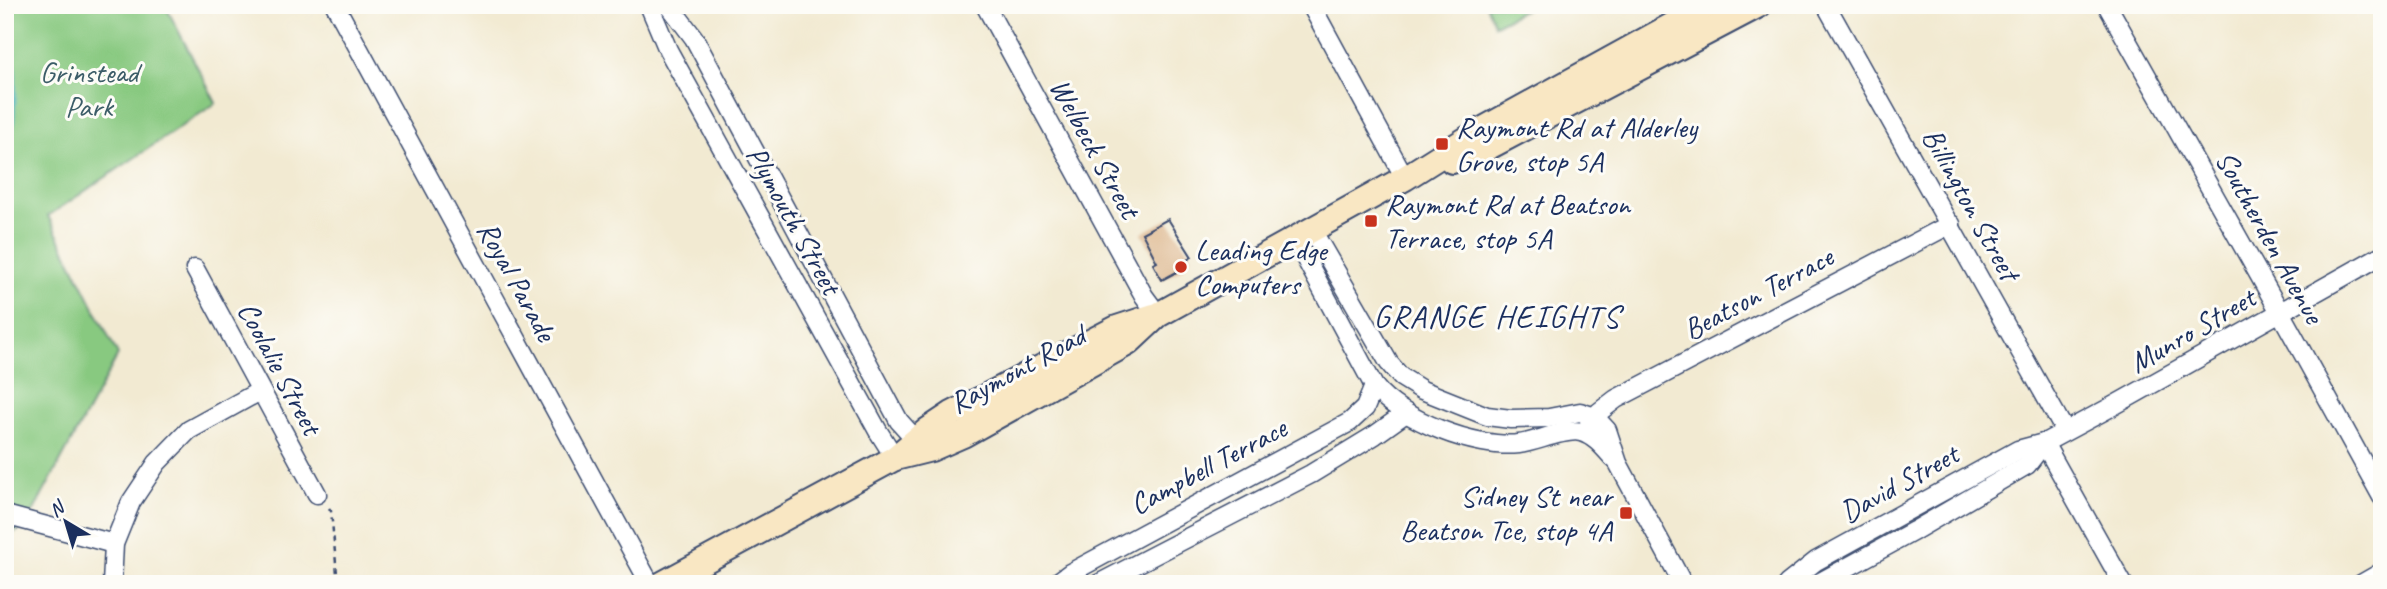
<svg xmlns="http://www.w3.org/2000/svg" width="2387" height="589" font-family="Caveat,sans-serif">
<rect width="100%" height="100%" fill="#fdfcf7"/>
<filter id="ink" filterUnits="userSpaceOnUse"><feTurbulence type="fractalNoise" baseFrequency=".0143" numOctaves="2"/><feDisplacementMap in="SourceGraphic" scale="14" xChannelSelector="R" yChannelSelector="G"/><feConvolveMatrix kernelMatrix="1 2 1 2 8 2 1 2 1" color-interpolation-filters="sRGB"/></filter>
<filter id="wash" filterUnits="userSpaceOnUse"><feTurbulence type="fractalNoise" baseFrequency=".00686" numOctaves="4" result="noise"/><feDisplacementMap in="SourceGraphic" scale="28" xChannelSelector="R" yChannelSelector="G"/><feGaussianBlur stdDeviation="1.57" result="paint"/><feColorMatrix in="noise" values="0 0 0 0 0 0 0 0 0 0 0 0 0 0 0 0 0 1.4 0 .05"/><feComposite in="paint" operator="in"/></filter>
<g filter="url(#wash)">
<rect width="100%" height="100%" fill="#f2ead2"/>
<g fill="#88c980" stroke="#527c6f" stroke-width="2">
<path d="M5,5H165L216,103L48,216L118,355L25,527L5,537Z"/>
<path d="M1486,5H1533L1495,25Z"/>
</g>
<path fill="#6ead6e" stroke="#446e66" stroke-width="2" d="M2020,455L2023,459L1818,575L1814,573V569Z"/>
<g fill="none" stroke-linecap="round" stroke-linejoin="round">
<path stroke="#3babb7" stroke-width="5" d="M5,14C23,70 10,139 5,196"/>
</g>
<g id="blocks">
<path fill="#deb992" d="M1168,219L1192,257L1182,263L1184,268L1162,280L1153,264L1157,262L1142,233Z"/>
</g>
</g>
<g filter="url(#ink)">
<use href="#blocks" fill-opacity="0" stroke="#3b4b6f" stroke-width="2"/>
<g fill="none" stroke-linecap="round" stroke-linejoin="round">
<defs>
<g id="minor">
<path d="M335,5L650,584"/>
<path d="M649,5L668,50L878,431L895,458"/>
<path d="M669,5L694,38L899,421L908,431L918,438"/>
<path d="M985,5L1144,296L1158,315"/>
<path d="M1311,5L1405,178"/>
<path d="M1826,5L2065,431"/>
<path d="M2107,5L2280,312L2382,497"/>
<path d="M1312,230L1389,363L1401,377L1422,390L1487,416L1511,419L1549,418L1580,412L1595,417L1607,430L1618,463L1683,584"/>
<path d="M1295,239L1374,386C1400,420 1476,449 1519,444C1536,442 1566,428 1581,432C1595,436 1604,448 1614,459"/>
<path d="M195,269L317,494"/>
<path d="M1589,424L1599,412L1616,399L1951,224"/>
<path d="M2044,443L2123,584"/>
<path d="M5,515L114,544"/>
<path d="M112,584L114,544L131,502L157,463L189,430L260,391"/>
<path d="M1055,584L1070,573L1350,422L1365,408L1374,386"/>
<path d="M1098,584L1311,474L1375,435L1406,413"/>
<path d="M1787,584L1816,561L2018,450L2044,443L2113,406L2382,255"/>
<path d="M1817,584L1914,531L2027,465L2044,443"/>
<path d="M2361,584L2382,572"/>
</g>
<g id="secondary">
<path d="M1452,161L1485,149L1759,5"/>
<path d="M895,458L931,449L963,435L1128,343L1158,315L1405,178L1478,132L1709,5"/>
<path d="M662,584L895,458L928,430L952,414L1117,328L1154,316"/>
</g>
</defs>
<use href="#minor" stroke="#3b4b6f" stroke-width="21"/>
<use href="#secondary" stroke="#3b4b6f" stroke-width="28"/>
<path stroke="#3b4b6f" stroke-width="2.5" stroke-dasharray="5 5" stroke-linecap="butt" d="M329,508L331,511L338,584"/>
<use href="#minor" stroke="#fff" stroke-width="18"/>
<use href="#secondary" stroke="#f9e7c3" stroke-width="24"/>
</g>
</g>
<g fill="#c8321e" stroke="#fdfcf7" stroke-width="2.5">
<rect x="1435" y="137" width="14" height="14" rx="3.5"/>
<rect x="1364" y="214" width="14" height="14" rx="3.5"/>
<circle cx="1181" cy="267" r="7"/>
<rect x="1619" y="506" width="14" height="14" rx="3.5"/>
</g>
<g text-anchor="middle" dominant-baseline="central" stroke-width="6" stroke-linejoin="round" paint-order="stroke">
<g font-size="30" fill="#3c5d68" stroke="#fdfcf7">
<text x="89" y="72">Grinstead<tspan x="89" dy="34">Park</tspan></text>
</g>
<g font-size="30" fill="#1b2f5e" stroke="#fdfcf7" text-anchor="start">
<text x="1456" y="127">Raymont Rd at Alderley<tspan x="1456" dy="34">Grove, stop 5A</tspan></text>
<text x="1385" y="204">Raymont Rd at Beatson<tspan x="1385" dy="34">Terrace, stop 5A</tspan></text>
<text x="1195" y="250">Leading Edge<tspan x="1195" dy="34">Computers</tspan></text>
<text x="1612" y="496" text-anchor="end">Sidney St near<tspan x="1612" dy="34">Beatson Tce, stop 4A</tspan></text>
</g>
<g font-size="30" fill="#1b2f5e" stroke="#fdfcf7">
<text transform="translate(1095 148) rotate(61)">Welbeck Street</text>
<text transform="translate(1971 204) rotate(61)">Billington Street</text>
<text transform="translate(794 220) rotate(61)">Plymouth Street</text>
<text transform="translate(2270 237) rotate(61)">Southerden Avenue</text>
<text transform="translate(517 281) rotate(61)">Royal Parade</text>
<text transform="translate(1758 293) rotate(-28)">Beatson Terrace</text>
<text transform="translate(2192 330) rotate(-30)">Munro Street</text>
<text transform="translate(280 368) rotate(62)">Coolalie Street</text>
<text transform="translate(1017 369) rotate(-29)">Raymont Road</text>
<text transform="translate(1208 466) rotate(-28)">Campbell Terrace</text>
<text transform="translate(1899 483) rotate(-29)">David Street</text>
</g>
<g font-size="32" letter-spacing="2" fill="#1b2f5e" stroke="#fdfcf7">
<text x="1497" y="316">GRANGE HEIGHTS</text>
</g>
</g>
<rect width="2387" height="589" fill="none" stroke="#fdfcf7" stroke-width="28"/>
<g transform="translate(66 522) rotate(322)" stroke="#fdfcf7" stroke-width="5" paint-order="stroke">
<path d="M0-5L12 26L0 18L-12 26Z" fill="#1b2f5e"/>
<text y="-10" font-size="19" font-weight="bold" text-anchor="middle" fill="#1b2f5e">N</text>
</g>
</svg>
